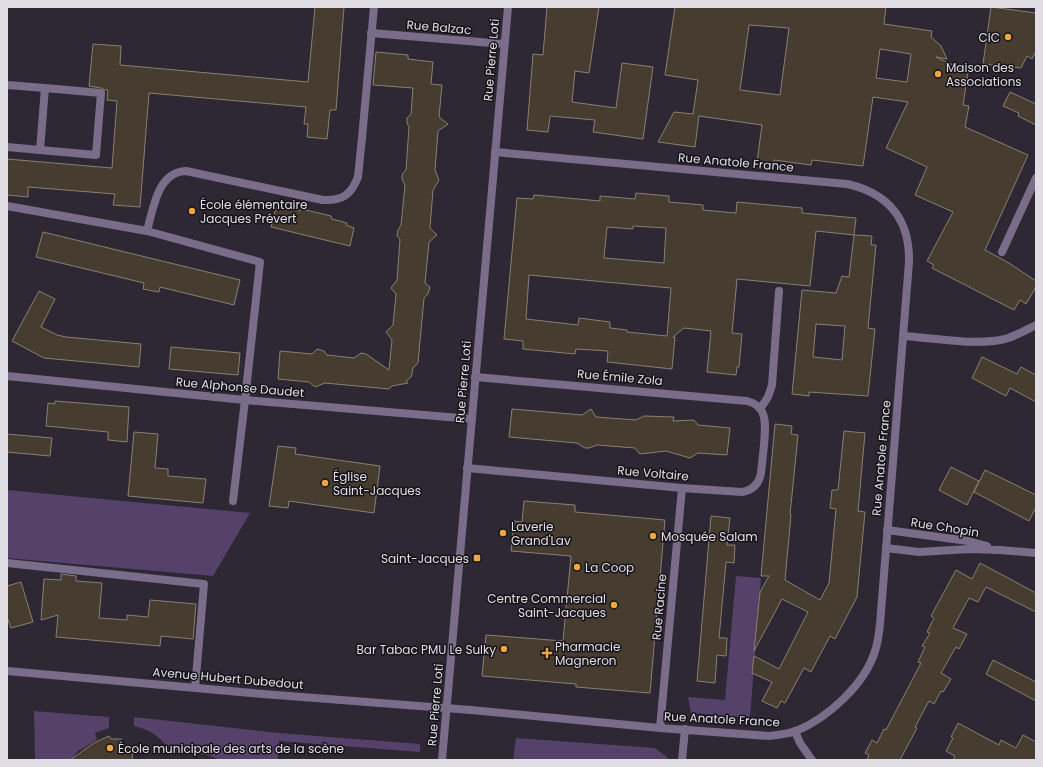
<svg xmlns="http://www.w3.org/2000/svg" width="1043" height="767" font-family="Poppins,sans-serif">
<rect width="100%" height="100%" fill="#2e2835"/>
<g fill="#55416a">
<path d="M7,490L250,513L213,576L7,558Z"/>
<path d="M736,576L761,578L750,718L691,713L688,697L725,700Z"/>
<path d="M34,711L109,717V728L95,733L97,740L78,751L71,760H35Z"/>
<path d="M134,717L279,733L420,744V752L279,741L278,760H220L210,756L189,751H171C158,736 154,731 134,726Z"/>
<path d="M516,738L655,748L668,758V760H513Z"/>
</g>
<g fill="#463c30" stroke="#8a7f71" fill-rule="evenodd">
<path d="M315,7H344L336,110H330L327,139L307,137L308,124H304L306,107L149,93L140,207L113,205L115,194L28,187V197L7,195V159L112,168L117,101L107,100L108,90H105L101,88L89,86L93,44L121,46L120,65L308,82Z"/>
<path d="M547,7H599L589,73L575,71L572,102L616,108L622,63L653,67L643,139L593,132L595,120L550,116L548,132L527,130L533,54L543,55Z"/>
<path d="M675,7H886L884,24L932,31L931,37L941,46L947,59L936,57L968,72L963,105L969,106L965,127L1028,155L985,250L1009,263L1036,281V287L1026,304L1020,300L1014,310L932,268L934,265L927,261L953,212L915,195L927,167L886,148L908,102L873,97L863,166L812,160L811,165L774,160V163L757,162L762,125L699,116L695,147L658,142L674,112L693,114L698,80L665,75ZM749,25L789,28L780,95L740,90ZM880,49L911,54L907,82L876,78Z"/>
<path d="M991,7L1036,13V51L1032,59L1027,56L1021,68L983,64Z"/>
<path d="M376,52L408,55V59L433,62L431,84L442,85L439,117L448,124L438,131L435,170L439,180L433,190L430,228L437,235L429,242L425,283L430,287L428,294L424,298L418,363L413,368L412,374L411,377L406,381L408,383L392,386L389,389L325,383L315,387L309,382L278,379L280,351L312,354L317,349L324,351L327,355L354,358L361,353L366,354L389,370L392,340L386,332L393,325L396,294L391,288L397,280L400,239L397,236L398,230L401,225L405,185L402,179V176L403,173L406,170L409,127L407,123V118L411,114L413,88L373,85Z"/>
<path d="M1010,92L1036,104V125L1018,116L1019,113L1003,106Z"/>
<path d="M636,193L669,196V202L703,205V210L736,213L737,202L802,208V213L856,218L854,235L816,231L810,286L737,279L732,333L742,334L739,367H737L736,375L707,372L711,331L684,328L673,337H675L672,369L607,362L608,351L576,349L575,354L523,349V341L504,339L517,198L533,199L534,195L600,201V196L635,199ZM633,226L666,228L664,263L604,258L607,227L633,229ZM529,275L671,288L667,336L627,332V330L610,328V322L579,318L578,325L526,319Z"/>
<path d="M284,207L299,211L302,209L331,216L332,219L347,223L346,225L354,228L350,246L271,227L276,208L284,210Z"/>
<path d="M43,232L240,280L234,305L160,287L159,292L143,289L144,283L36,257Z"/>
<path d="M854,235L872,236L871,245H876L868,328L875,329L868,396L809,392V396L792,394L802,290L836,293L842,276L849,277ZM816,324L845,326L842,360L813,357Z"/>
<path d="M39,291L55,299L41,327L57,335L66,337L141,344L139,367L44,358L12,341Z"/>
<path d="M171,347L240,353L238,375L169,369Z"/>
<path d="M982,357L1017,374L1021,367L1036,375V402L1010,388L1006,396L972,378Z"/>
<path d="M55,401L129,407L127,442L108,440V432L46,426L48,403L55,404Z"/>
<path d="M512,409L582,415L591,409L596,417L636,420L644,416L674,417L673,421L694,420L698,425L730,428L727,455L698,453L690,458L666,451L640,454L635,448L597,445L589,448H585L577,443L509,437Z"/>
<path d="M775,424L792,426L791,434L798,435L790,515H791L785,580L820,600L829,583L836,509L830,508L832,490H838L844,431L865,433L858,511L865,512L857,597L835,639L830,636L811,672L804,668L785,703L781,701L777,708L762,701L772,682L752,673L754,656L779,669L808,612L782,599L754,651L760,592L769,576H761Z"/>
<path d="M134,432L158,434L155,468L168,469V476L206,479L203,503L128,496Z"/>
<path d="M7,434L52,438L50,456L7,452Z"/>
<path d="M278,446L296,448L295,454L380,466L374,513L289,501L288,508L269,506Z"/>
<path d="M951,467L979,481L967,505L939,490Z"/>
<path d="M985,470L1036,495V507L1029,521L974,492Z"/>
<path d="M524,501L575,505V512L665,520L650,693L576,687V684L482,676L486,635L563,641L571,556L511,551L514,521L522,522Z"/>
<path d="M711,516L730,518L727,545H735L734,563L726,562L719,638H727L726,656L717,655L715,683L697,681Z"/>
<path d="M980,563L1036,593V612L986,587L978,602L969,598L953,628L967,634L959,649L956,647L941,673L951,679L943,692L941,691L934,704L929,701L915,727L917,728L900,760H867L869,755L865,753L872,740L877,743L884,729L886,730L921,663L918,662L925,647L922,646L930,633L927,632L934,618L931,616L956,570L972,579Z"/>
<path d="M61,574L76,576V581L102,583L99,618L127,620V615L148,617L150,600L196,604L193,639L161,636L160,646L56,637L58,615L41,620L44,579L61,580Z"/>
<path d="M21,582L33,622L11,628L7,617V586Z"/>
<path d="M993,660L1036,682V701L986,674Z"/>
<path d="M958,723L999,745L1001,740L1016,748L1023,735L1036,742V760H953L955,756L946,751L953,738L951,737Z"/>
<path d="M109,736L111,739H122L123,745L133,747L132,760H70L94,743Z"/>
</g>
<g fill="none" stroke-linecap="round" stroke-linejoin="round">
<g stroke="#7a6d89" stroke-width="8">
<path d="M7,85L45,88L40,150"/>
<path d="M7,147L96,155L101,93L45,88"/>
<path d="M7,206L147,231L260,262L245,400L233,501"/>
<path d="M147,231C153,210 157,172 186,171L323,200C342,201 351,195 358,177L362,138"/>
<path d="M7,563L204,584L195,688"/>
</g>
<g stroke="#7a6d89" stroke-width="8">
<path d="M371,33L504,44"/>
<path d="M362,138L374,7"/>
<path d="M1002,252L1036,178"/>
<path d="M903,336C933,338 976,346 1005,339C1016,336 1026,330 1036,325"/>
<path d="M7,376L245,400L472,419"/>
<path d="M760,409L768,397L772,385L779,291"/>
<path d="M467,468L682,488L742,492C753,490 759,484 761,473C762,460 768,425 763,414C761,407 754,403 747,401L475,377"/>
<path d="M887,530L968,541L987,546"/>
<path d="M886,548L919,552L969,549L1000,550L1036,553"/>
<path d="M7,671L263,694L471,710L660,728L769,736C778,735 788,734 796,731C828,718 865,684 875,651C878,643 879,633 880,624L909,262C910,219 888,193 847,184L495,152"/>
<path d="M660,728L682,488"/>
<path d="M795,731L800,743L812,760"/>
<path d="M442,760L508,7"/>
<path d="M682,760L685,729"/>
</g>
</g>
<g fill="#f0a63f" stroke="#151218" stroke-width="1.5">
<circle cx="1008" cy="37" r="4"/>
<circle cx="938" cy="74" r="4"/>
<circle cx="192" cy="211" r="4"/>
<circle cx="325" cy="483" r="4"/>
<circle cx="503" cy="533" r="4"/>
<circle cx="653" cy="536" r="4"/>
<rect x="473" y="554" width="8" height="8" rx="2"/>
<circle cx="577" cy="567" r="4"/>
<circle cx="614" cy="605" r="4"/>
<circle cx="504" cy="649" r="4"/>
<path d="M545 647h4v4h4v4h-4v4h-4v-4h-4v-4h4z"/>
<circle cx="110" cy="748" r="4"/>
</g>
<g text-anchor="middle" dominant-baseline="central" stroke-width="3" stroke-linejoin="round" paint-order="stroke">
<g font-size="12" fill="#e0dde5" stroke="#151218">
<text transform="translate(439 27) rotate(5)">Rue Balzac</text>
<text transform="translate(491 60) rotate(-85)">Rue Pierre Loti</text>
<text transform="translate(736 162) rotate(5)">Rue Anatole France</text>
<text transform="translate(620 377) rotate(5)">Rue Émile Zola</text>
<text transform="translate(463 382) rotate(-85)">Rue Pierre Loti</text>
<text transform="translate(240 387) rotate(5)">Rue Alphonse Daudet</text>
<text transform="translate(881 458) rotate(-85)">Rue Anatole France</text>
<text transform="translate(653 473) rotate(5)">Rue Voltaire</text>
<text transform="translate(945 527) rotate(9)">Rue Chopin</text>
<text transform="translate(659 607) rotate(-85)">Rue Racine</text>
<text transform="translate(228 678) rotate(5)">Avenue Hubert Dubedout</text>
<text transform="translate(435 705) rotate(-85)">Rue Pierre Loti</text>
<text transform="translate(722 719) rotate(3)">Rue Anatole France</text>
</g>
<g font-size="12" fill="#e0dde5" stroke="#151218" text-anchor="start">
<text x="1000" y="37" text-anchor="end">CIC</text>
<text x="946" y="67">Maison des<tspan x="946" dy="14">Associations</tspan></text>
<text x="200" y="204">École élémentaire<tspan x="200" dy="14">Jacques Prévert</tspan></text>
<text x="333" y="476">Église<tspan x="333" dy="14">Saint-Jacques</tspan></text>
<text x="511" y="526">Laverie<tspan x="511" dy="14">Grand'Lav</tspan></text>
<text x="661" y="536">Mosquée Salam</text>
<text x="469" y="558" text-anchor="end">Saint-Jacques</text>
<text x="585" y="567">La Coop</text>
<text x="606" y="598" text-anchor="end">Centre Commercial<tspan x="606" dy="14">Saint-Jacques</tspan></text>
<text x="555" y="646">Pharmacie<tspan x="555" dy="14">Magneron</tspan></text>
<text x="496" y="649" text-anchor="end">Bar Tabac PMU Le Sulky</text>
<text x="118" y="748">École municipale des arts de la scène</text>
</g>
</g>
<rect width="1043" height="767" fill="none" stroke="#e0dde5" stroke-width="16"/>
</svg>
